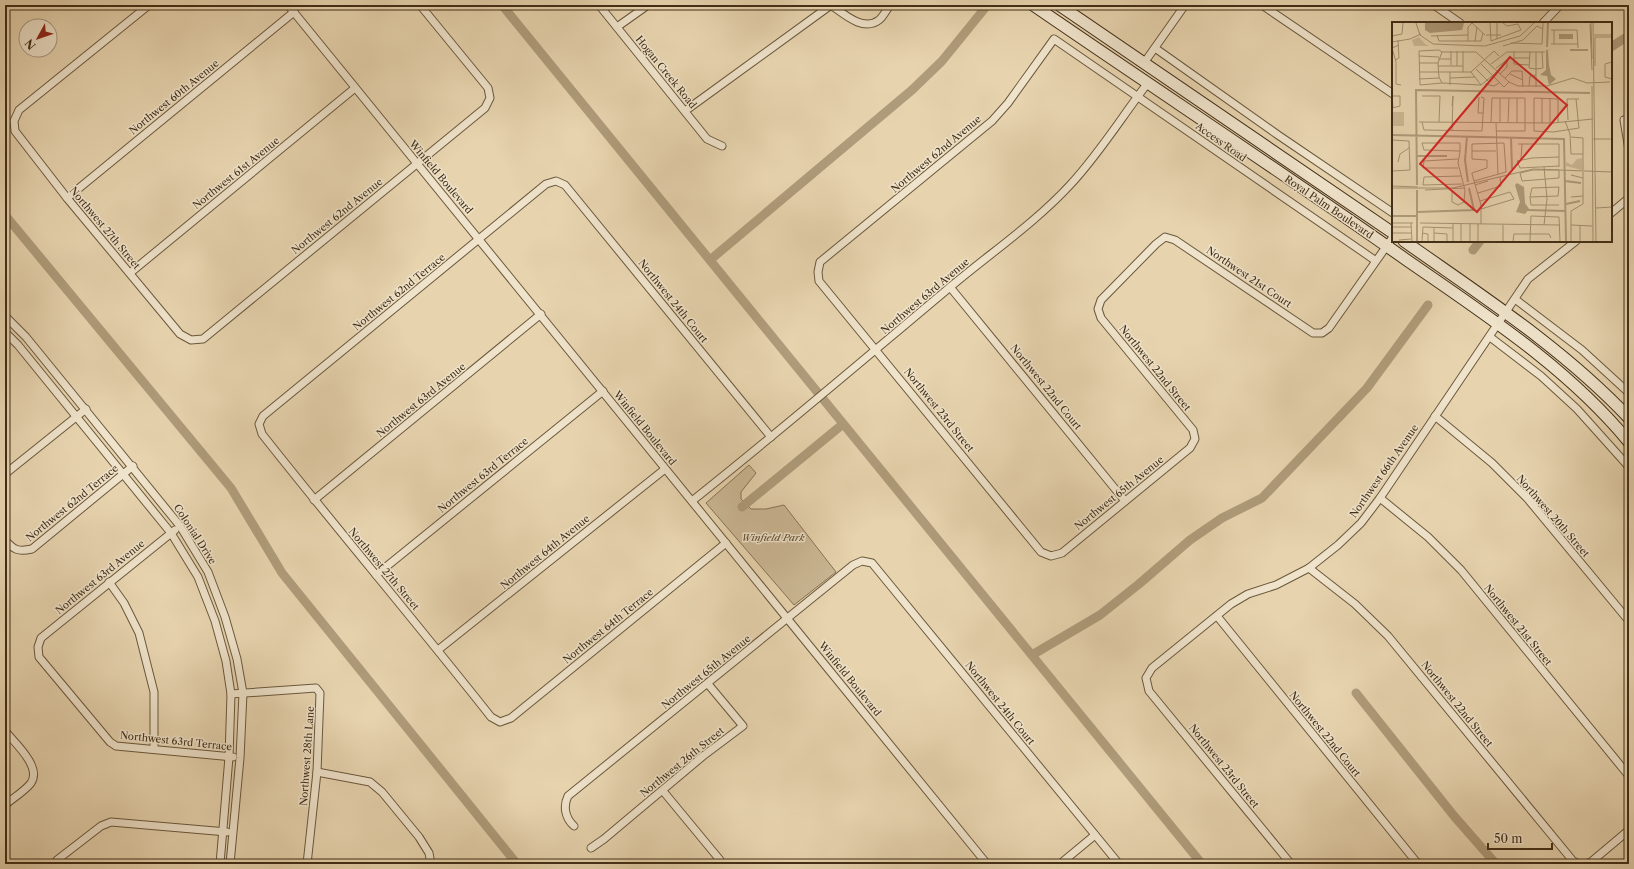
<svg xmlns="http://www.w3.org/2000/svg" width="1634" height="869" font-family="'Libre Caslon Text',serif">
<rect width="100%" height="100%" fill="#e7d4af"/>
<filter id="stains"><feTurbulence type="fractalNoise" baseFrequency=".005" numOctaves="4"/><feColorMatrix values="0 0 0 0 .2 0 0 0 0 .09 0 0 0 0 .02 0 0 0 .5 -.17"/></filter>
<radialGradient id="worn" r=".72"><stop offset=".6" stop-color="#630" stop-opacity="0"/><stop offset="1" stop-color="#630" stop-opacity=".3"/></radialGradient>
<path fill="#cbb895" stroke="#867356" d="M749,465L756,473L741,492V499L751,509H766L784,505L836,572L794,605L706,503Z"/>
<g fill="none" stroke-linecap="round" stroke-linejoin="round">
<g stroke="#af9c7b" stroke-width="9">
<path d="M502,5L1202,864"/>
<path d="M1611,47L1625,38H1629"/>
<path d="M5,215L231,488L282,573L517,864"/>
<path d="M1473,250L1480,241"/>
<path d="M710,260L912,90L942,61L985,8"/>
<path d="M742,507L843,424"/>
<path d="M1032,655L1100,615L1139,584L1190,540L1222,518L1262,498L1367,388L1428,305"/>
<path d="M1356,693L1454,816L1496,864"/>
</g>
<defs>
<g id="minor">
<path d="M149,5L19,110L14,121L15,131L67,198L180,334L191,340L203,339L485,108L490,98L488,88L420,5"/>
<path d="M288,5L987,864"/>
<path d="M599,5L707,139L722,146"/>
<path d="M831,5C844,14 863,32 879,20C883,17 887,9 890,5"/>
<path d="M1262,5L1393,94"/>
<path d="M1434,5L1460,23"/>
<path d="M1543,23L1560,5"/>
<path d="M617,27L648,5"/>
<path d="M1155,48L1278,135L1393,213"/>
<path d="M1144,63L1185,5"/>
<path d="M685,111L831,5"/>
<path d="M1624,120L1629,150"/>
<path d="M67,198L294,12"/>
<path d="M1611,213L1629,198"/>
<path d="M1376,261L1054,39L1008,103L992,121L820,262L818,272L819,281L1041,552L1051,556L1062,553L1190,448L1195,439L1193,430L1101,318L1098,309L1101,300L1156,244L1165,237L1175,240L1313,333H1322L1329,328L1393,237"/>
<path d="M130,273L355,88"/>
<path d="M950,287L1125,501"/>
<path d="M1515,299L1582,350L1629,393"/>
<path d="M5,316L26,337L180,526L208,572L225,617L237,659L243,693L240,758L230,864"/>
<path d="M5,332L18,345L171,533L198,577L215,621L226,661L231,694L229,757L220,864"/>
<path d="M1490,337L1541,376L1577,409L1629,467"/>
<path d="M1435,416L1492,463L1527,498L1629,621"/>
<path d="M5,474L86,409"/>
<path d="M1380,498L1428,537L1461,570L1629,776"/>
<path d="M314,500L541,314"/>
<path d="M692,501C779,432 863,360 949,288C989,254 1034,224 1070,185C1099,154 1121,118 1147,84"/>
<path d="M175,530L41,638L38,647L39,657L110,742L116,746L233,757"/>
<path d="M5,540C14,550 18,552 32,549L133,466"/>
<path d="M726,543L511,718L500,722L491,717C416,622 337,529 262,434L259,424L263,416L546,184L556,181L565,185L771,437"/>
<path d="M1309,568L1355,604L1388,636L1573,861L1579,864"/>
<path d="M376,575L603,391"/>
<path d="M109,582L124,603L139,633L154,692V749"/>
<path d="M1217,616L1418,864"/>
<path d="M438,650L665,469"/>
<path d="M231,694L316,688L320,693L317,772L307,864"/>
<path d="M5,731C15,743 42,767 31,783C25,791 13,798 5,805"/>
<path d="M317,772L370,782L382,792L419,837L429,853L431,864"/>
<path d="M663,791L720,860"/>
<path d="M574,826C565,818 563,806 568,796L853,565L862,561L872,563L1119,864"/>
<path d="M591,848L604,839L703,756L743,726L708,684"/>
<path d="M56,864L57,860L101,826L111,822L227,832"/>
<path d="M1060,864L1095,835"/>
<path d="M1291,864L1149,691L1146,678L1152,668L1231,604L1248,594L1276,585L1309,568L1338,545L1361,523L1380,498L1528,279L1576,241"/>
<path d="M1585,864L1591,862L1629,830"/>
</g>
<g id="secondary">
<path d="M1033,5C1158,91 1285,174 1408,261C1486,315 1568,368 1629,442"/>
<path d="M1059,5L1393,233"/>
<path d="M1404,241C1482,296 1563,348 1629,418"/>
</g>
</defs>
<use href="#minor" stroke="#6a583c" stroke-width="9"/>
<use href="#secondary" stroke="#412e16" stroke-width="13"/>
<use href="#minor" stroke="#efe3cb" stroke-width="7"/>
<use href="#secondary" stroke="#efe3cb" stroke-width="11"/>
</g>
<g text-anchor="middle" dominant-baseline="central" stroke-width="3" stroke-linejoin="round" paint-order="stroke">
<g font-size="10" fill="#412e16" stroke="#efe3cb">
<text transform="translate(666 72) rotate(51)">Hogan Creek Road</text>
<text transform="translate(174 97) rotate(-39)">Northwest 60th Avenue</text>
<text transform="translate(1221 142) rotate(35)">Access Road</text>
<text transform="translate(936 154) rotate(-40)">Northwest 62nd Avenue</text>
<text transform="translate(236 173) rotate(-39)">Northwest 61st Avenue</text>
<text transform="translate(441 177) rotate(50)">Winfield Boulevard</text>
<text transform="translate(1329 207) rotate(34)">Royal Palm Boulevard</text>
<text transform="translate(337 216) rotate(-39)">Northwest 62nd Avenue</text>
<text transform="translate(105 228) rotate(50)">Northwest 27th Street</text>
<text transform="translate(1249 277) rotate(34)">Northwest 21st Court</text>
<text transform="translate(399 292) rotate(-39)">Northwest 62nd Terrace</text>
<text transform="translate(925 296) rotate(-40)">Northwest 63rd Avenue</text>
<text transform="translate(673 301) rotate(51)">Northwest 24th Court</text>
<text transform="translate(1155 368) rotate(51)">Northwest 22nd Street</text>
<text transform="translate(1046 387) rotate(51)">Northwest 22nd Court</text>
<text transform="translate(421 400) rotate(-39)">Northwest 63rd Avenue</text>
<text transform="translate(939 410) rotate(51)">Northwest 23rd Street</text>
<text transform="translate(645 428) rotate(51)">Winfield Boulevard</text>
<text transform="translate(1384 471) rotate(-55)">Northwest 66th Avenue</text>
<text transform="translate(483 475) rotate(-39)">Northwest 63rd Terrace</text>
<text transform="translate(1119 493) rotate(-39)">Northwest 65th Avenue</text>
<text transform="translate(72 503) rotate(-39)">Northwest 62nd Terrace</text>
<text transform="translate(1553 516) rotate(49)">Northwest 20th Street</text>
<text transform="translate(195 534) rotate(57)">Colonial Drive</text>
<text transform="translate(545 552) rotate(-39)">Northwest 64th Avenue</text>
<text transform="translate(384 569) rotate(50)">Northwest 27th Street</text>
<text transform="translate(100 577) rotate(-39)">Northwest 63rd Avenue</text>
<text transform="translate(1518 625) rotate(51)">Northwest 21st Street</text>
<text transform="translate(608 626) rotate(-39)">Northwest 64th Terrace</text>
<text transform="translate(706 672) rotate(-39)">Northwest 65th Avenue</text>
<text transform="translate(850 679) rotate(51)">Winfield Boulevard</text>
<text transform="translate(1000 703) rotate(51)">Northwest 24th Court</text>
<text transform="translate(1457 704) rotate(51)">Northwest 22nd Street</text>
<text transform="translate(1325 734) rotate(51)">Northwest 22nd Court</text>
<text transform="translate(176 741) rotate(6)">Northwest 63rd Terrace</text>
<text transform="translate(307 756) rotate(-86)">Northwest 28th Lane</text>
<text transform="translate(682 762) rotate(-39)">Northwest 26th Street</text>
<text transform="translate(1224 766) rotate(51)">Northwest 23rd Street</text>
</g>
<g font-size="10" font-style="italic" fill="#5d4a2f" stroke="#efe3cb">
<text x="773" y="537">Winfield Park</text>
</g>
</g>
<g transform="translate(1392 22)">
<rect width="220" height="220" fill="#e7d4af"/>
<path d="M27,15L33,22L37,24H22L20,18ZM0,90H12V104H0ZM190,136V148L174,144V140L180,143L185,137Z" fill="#cbb895"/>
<path d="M33,1H72L70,8L38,11L33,8ZM167,12H181V17H167ZM160,27L156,28L157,43L159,53L164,57L157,63L155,54L148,53L154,48V28ZM125,161L132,165L133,181L137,187L133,192L124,190L128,180L123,163Z" fill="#af9c7b"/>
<path fill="none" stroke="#af9c7b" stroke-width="2" d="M155,25L156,1M178,28H196M0,113L172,117L174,219M75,114L73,138L76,160M119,115L120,147M24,134H55M173,159L189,161M25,163L24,68L198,71M25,168V219M174,182L188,179M135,188L174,189M25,190L82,188L77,166M0,194H25"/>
<path fill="none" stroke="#a59272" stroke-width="1" d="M24,1L28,13L41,22L93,24L128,14L142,1M80,1L93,13M98,1L99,19L129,8L126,2L115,4L111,1M199,1L200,37M201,1L204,219M198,2L200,48M159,8H185L186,26M162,8V22M45,13L47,19H89L91,11M94,13H109M202,13H220M0,14L10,12L11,1M39,14L76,13M203,15H220M105,17V1M76,19V5L80,1M83,19L85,5M0,20L18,17L29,12M119,21L150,22L151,1M159,22H186M7,23L0,26L4,40V62L9,63M111,24L131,18L145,4L151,7M122,29V42L137,43M50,30H84L117,60L126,64H155L181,56L195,61L218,60M50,30L47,28L27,29L28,63L50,61M50,30L46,41L47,55L50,61M138,30L137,46L144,47L151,46L150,30M27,34L47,35M122,36H138M46,37H59M3,38L7,36L6,18M220,40L213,42V55L220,57M27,41H46M89,42L112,65L117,60M99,42L115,30H153M59,43V29M46,44H71M65,44V29M203,44V15M104,46L115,38V45L108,52M84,47L96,59M27,50H79M71,50V29M79,50L102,29L107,34M79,50L89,63M118,52L131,58M58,56L83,55M113,56L120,49H130L131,65M27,57L47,56M50,61L89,63L106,49M93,62L102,64L107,61M58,63V50M137,64L138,54L144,53M200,64L201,219M144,65V30M0,74H8V84L0,86M0,74L1,86M30,74H48L47,100M87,75L86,91H91M60,84L61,74L60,109M176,98L175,77H187M173,99L178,112L179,132H191M27,100L161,101L201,97M30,100L32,108L90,109L92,76L89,75M99,100L100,76H133V109H104M108,100V76M104,101L106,152M116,101L117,76M125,101V76M150,101V76M158,101V76M166,101V77L142,76V109L161,110L187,106L184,77M179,115L191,116V148M201,117H220M0,118L17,119L18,148L0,149M126,122H167V145M80,129H104M167,135L140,136L125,139L128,146L167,144M66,137L32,139L31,146H66M129,137L130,122M6,140L8,132L17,126M152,145L155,177L152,203M141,148H167V156L130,159L128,151ZM179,153L191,156M69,154L32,155L31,163L70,162M82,159L114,150L112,121L80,122V137L95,138V146L80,151V152L89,183V202M83,163L96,159M0,164L26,165M0,166H61L141,147L220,150M33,168L72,166M60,168V180L66,183L72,180L73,168L66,141L68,130V121H30L32,128L68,129M86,171L109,164L108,155M138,175L166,174L167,165L140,166L138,175L139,183H167M179,175L191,174M88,179L118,170L122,177L89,187M204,186L220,185M0,201H21M19,201L20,219M28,201L168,203M61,201V219M69,202V219M78,202V219M86,202V219M111,203V219M179,203L200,204M188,204V219M0,205H19M42,205V219M0,211H19M30,211L36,212V219M42,211L55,212V219M7,218L19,217M30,219L31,205L61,206M121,219L122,212H157L159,216M138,219L139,194L167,195L168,219M179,219V189L191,182V150"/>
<path fill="#d62828" fill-opacity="0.15" stroke="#d62828" stroke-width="2" d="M118,35L175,83L85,190L28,142Z"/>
<rect width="220" height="220" fill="none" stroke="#412e16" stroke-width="2"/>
</g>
<rect width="1634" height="869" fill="none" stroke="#e7d4af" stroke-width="20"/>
<rect x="6" y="6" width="1622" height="857" fill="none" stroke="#412e16" stroke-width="2"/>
<rect x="10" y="10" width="1614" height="849" fill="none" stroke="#412e16"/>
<g transform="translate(38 38) rotate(230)"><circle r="19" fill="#efe3cb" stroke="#a99b83"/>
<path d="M0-3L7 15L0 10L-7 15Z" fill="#8f2418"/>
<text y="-6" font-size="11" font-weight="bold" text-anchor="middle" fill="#412e16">N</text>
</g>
<path d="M1488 843v6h64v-6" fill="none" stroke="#412e16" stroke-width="2"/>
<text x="1494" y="843" font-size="12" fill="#412e16" stroke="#efe3cb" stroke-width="3" paint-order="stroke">50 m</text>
<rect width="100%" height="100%" filter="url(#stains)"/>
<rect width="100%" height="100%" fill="url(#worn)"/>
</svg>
